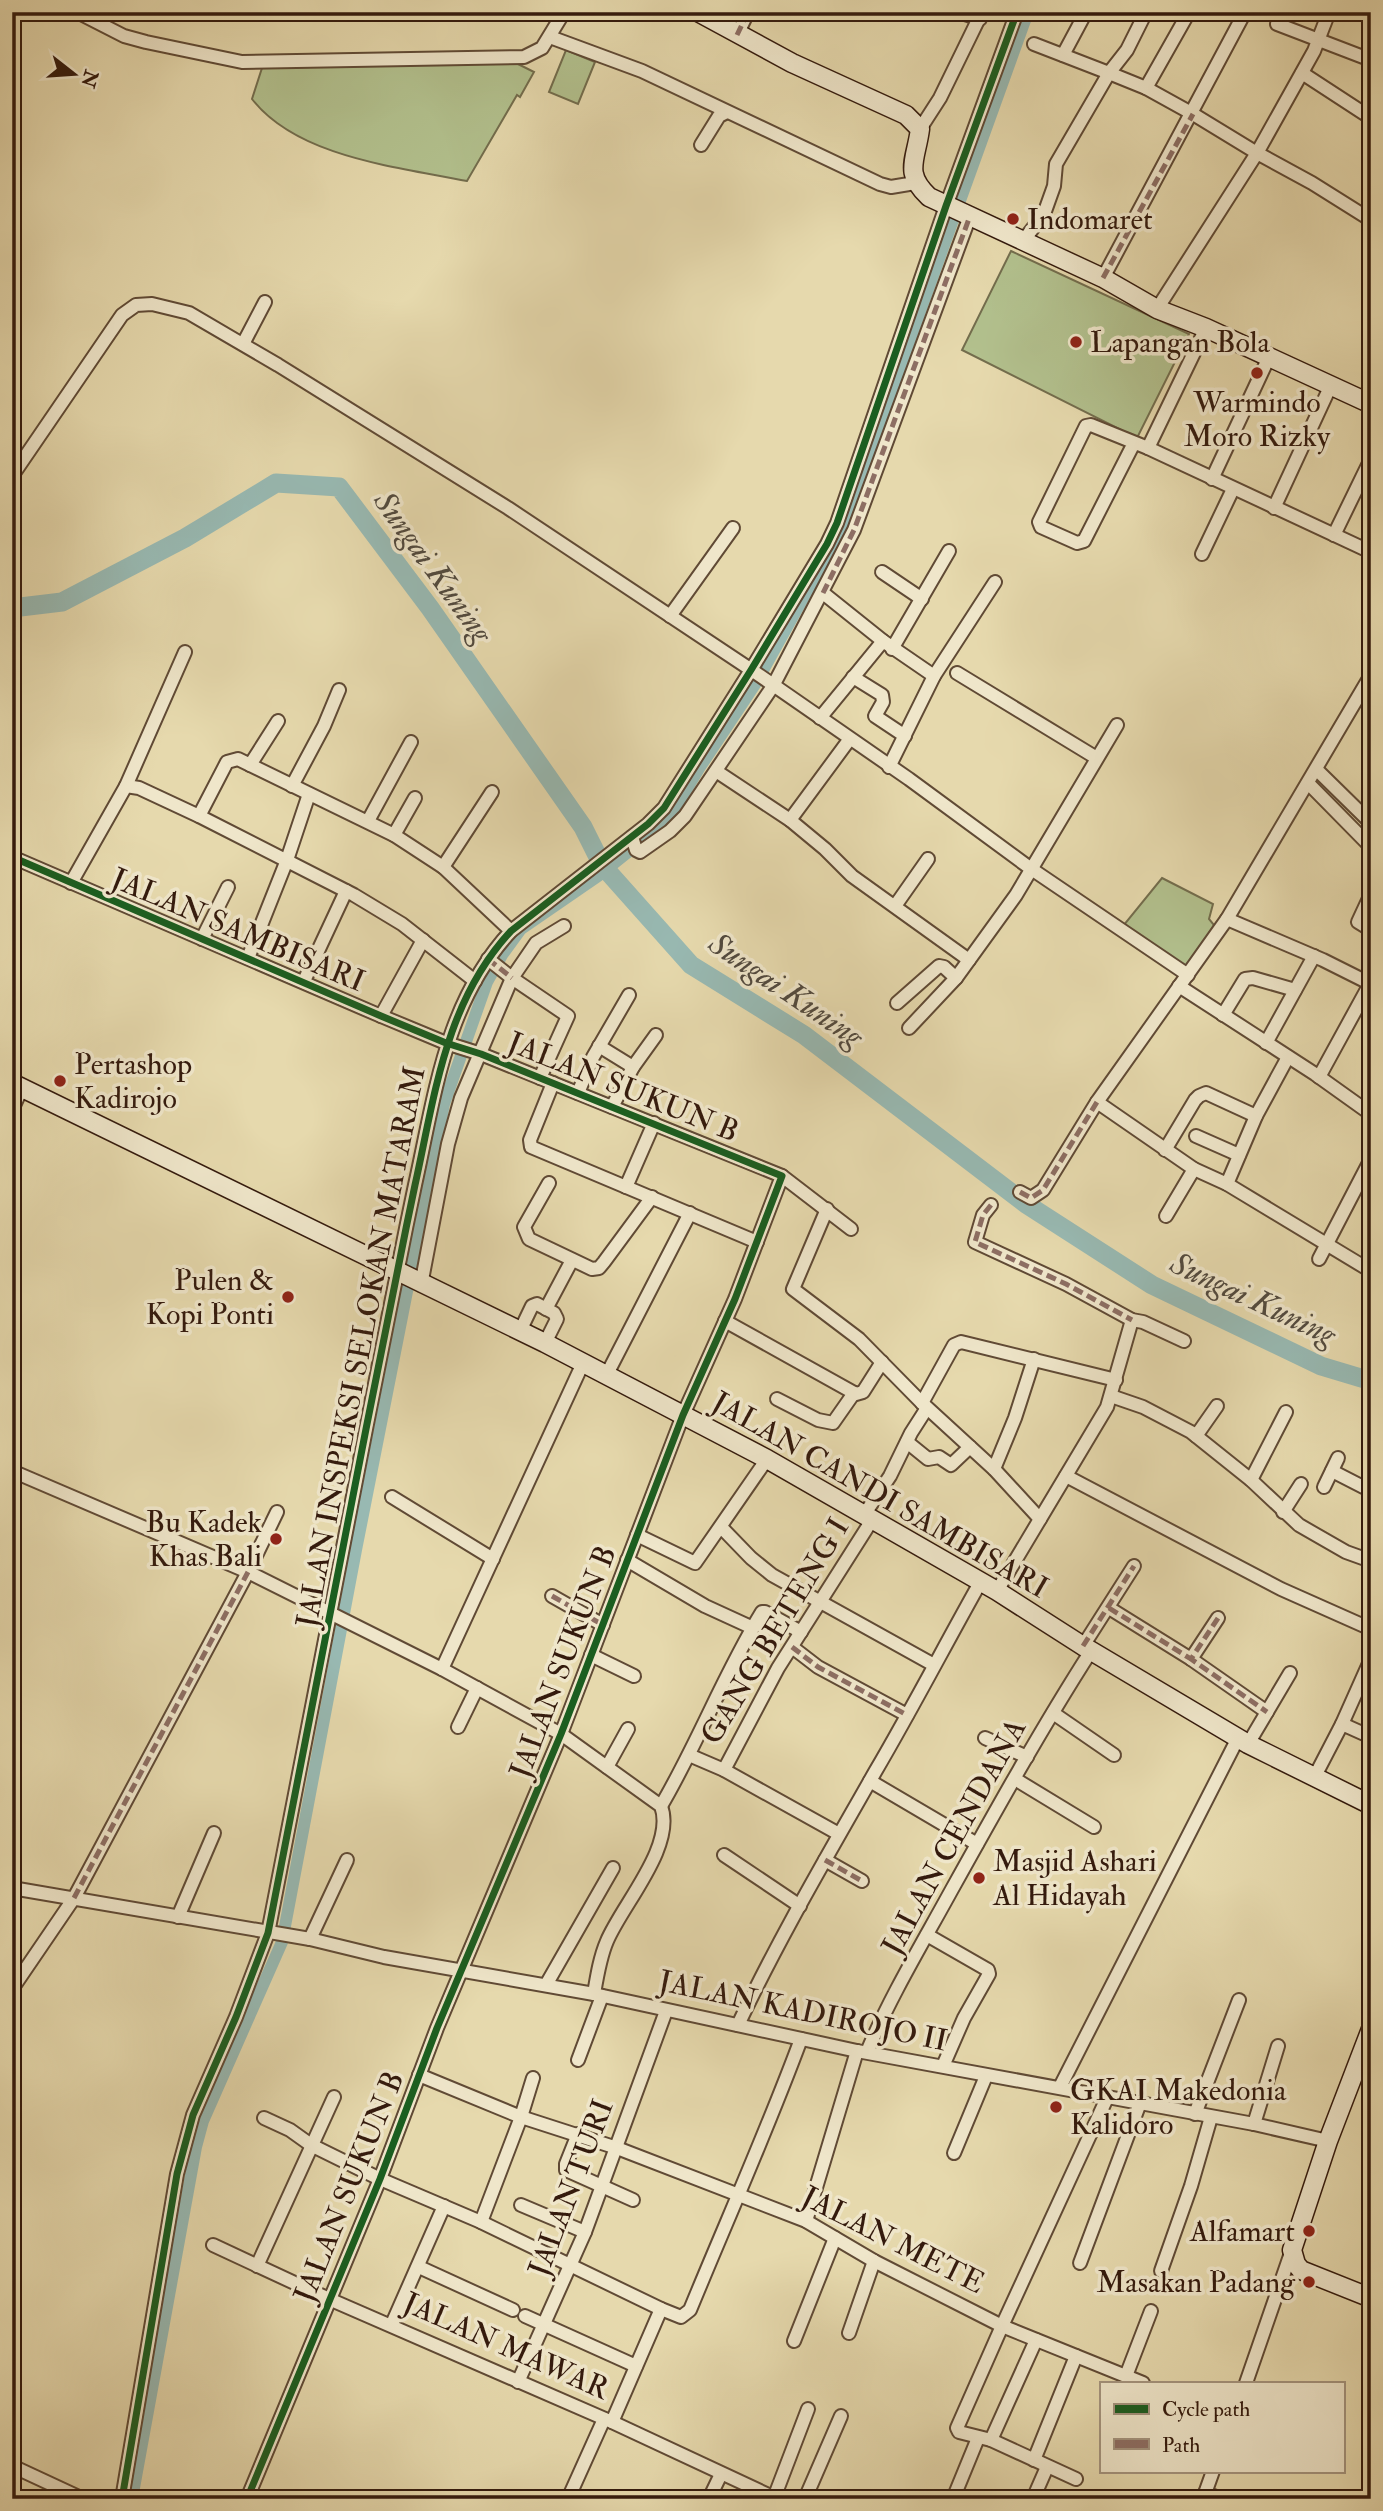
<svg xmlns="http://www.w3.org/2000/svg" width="1383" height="2511" font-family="'IM FELL Double Pica',serif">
<rect width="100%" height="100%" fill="#e6d9ad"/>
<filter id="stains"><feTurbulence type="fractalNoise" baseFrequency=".00286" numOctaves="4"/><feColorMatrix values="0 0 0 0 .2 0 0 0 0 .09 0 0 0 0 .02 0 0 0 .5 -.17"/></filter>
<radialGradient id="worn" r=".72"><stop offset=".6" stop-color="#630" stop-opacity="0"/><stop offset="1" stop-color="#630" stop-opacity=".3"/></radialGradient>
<g fill="#b2c08d" stroke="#736d4d" stroke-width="2">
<path d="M566,50L595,62L578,104L549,92Z"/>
<path d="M516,63L534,72L520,97L517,95L467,181C399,167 298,158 252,99L262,68Z"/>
<path d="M1011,251L1189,334L1137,438L962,350Z"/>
<path d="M1162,878L1213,904L1209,919L1214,925L1187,969L1123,926Z"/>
</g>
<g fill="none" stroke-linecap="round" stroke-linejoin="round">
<path stroke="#98b9b2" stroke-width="12" d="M132,2499L196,2147L203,2121L282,1942L356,1550L444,1104L487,982L502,955L521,929L598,876L668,820L700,767L756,683L842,528L1028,12"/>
<path stroke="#98b9b2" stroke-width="19" d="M12,608L62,602L185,538L276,483L339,487L430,608L583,827L602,865L691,965L804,1035L1026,1204L1152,1285L1321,1366L1371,1381"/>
<defs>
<g id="street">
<path d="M77,12L124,36L146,42L242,62L524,57L542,48L564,12"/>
<path d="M958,12L980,19"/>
<path d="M1146,12L1127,50L1109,73L1146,88L1193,114L1257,153L1312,183L1371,220"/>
<path d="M1277,24L1371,60"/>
<path d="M737,35L748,12"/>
<path d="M550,37L642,71L880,184L891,187L915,183"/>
<path d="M1063,55L1086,12"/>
<path d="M1302,73L1371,118"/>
<path d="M1146,88L1189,12"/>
<path d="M920,129L940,98L982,12"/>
<path d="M701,145L719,116L727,112"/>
<path d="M1023,241L1044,214L1054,186L1056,164L1109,73L1034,44"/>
<path d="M1103,278L1245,12"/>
<path d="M1157,309L1257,153L1314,51L1329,12"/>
<path d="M1206,328L1148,448L1371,552"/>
<path d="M243,344L265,302"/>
<path d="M1134,443L1084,541L1077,543L1041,527L1039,522L1086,426L1091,425L1148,448"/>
<path d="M12,476L122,315L136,305L152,304L189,313L278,365L508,508L756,673L909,779L1030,868L1188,975"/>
<path d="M1212,479L1269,357"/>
<path d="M1274,508L1331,385"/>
<path d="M1334,535L1371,459"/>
<path d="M1202,554L1233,489"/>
<path d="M882,572L922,599"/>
<path d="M823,593L883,641"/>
<path d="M670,616L733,528"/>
<path d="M892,649L949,551"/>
<path d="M957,673L1095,757"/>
<path d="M853,677L882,695L883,702L875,716L905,736"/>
<path d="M820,718L883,641L934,676"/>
<path d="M250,765L278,721"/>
<path d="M889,767L934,676L995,582"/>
<path d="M1317,770L1371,823"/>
<path d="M716,771L790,820L825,849L852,876L969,960"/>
<path d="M1308,783L1371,847"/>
<path d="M126,786L139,788L199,816L354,895L402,924L475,981"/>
<path d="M292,786L324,726L339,690"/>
<path d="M199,816L227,762L238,759L394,835L443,867L511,931"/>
<path d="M790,820L849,740"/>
<path d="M368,821L411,742"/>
<path d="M394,835L415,798"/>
<path d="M632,837L636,850L640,852L670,831L685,816L773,686L854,530L970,216"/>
<path d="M12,857L381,1016L446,1043L481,1054L782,1176L735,1299L683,1415L561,1734L437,2028L380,2179L247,2499"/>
<path d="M443,867L492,792"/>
<path d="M71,883L126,786L185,652"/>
<path d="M1371,894L1358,922L1371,930"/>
<path d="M895,906L928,859"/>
<path d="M1227,919L1323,960L1371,984"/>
<path d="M202,939L228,887"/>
<path d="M248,958L287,860L309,794"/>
<path d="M488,959L512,978L568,1016L540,1078"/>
<path d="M304,981L346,891"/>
<path d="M1179,986L1315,1074L1371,1114"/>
<path d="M897,1003L939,966L944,967L956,978"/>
<path d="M1223,1015L1245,979L1253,978L1295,990"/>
<path d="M381,1016L423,940"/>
<path d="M909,1028L956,978L1016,895L1117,725"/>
<path d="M1266,1043L1314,956"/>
<path d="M599,1046L633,1067"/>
<path d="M1319,1077L1371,982"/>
<path d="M553,1083L530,1140L531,1147L757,1242"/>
<path d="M578,1093L593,1057L629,995"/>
<path d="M1097,1102L1194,1169L1227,1184L1371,1271"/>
<path d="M612,1107L633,1067L656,1035"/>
<path d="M12,1110L22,1088"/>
<path d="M1196,1136L1239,1155"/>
<path d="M1165,1150L1195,1100L1199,1096L1206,1093L1256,1116"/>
<path d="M782,1176L851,1229"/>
<path d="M549,1183L524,1227L529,1239L592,1269L599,1268L604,1262L652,1197"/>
<path d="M1227,1184L1256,1116L1288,1057"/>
<path d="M626,1187L654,1123"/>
<path d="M1020,1192L1031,1198L1043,1190L1097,1102L1227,919L1371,675"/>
<path d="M991,1205L983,1215L975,1242L1066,1284L1132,1320L1143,1322L1184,1341"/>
<path d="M827,1209L793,1289L859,1339L922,1403L994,1469L1040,1519"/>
<path d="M1166,1216L1194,1169"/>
<path d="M1319,1259L1371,1159"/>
<path d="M421,1285L448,1144L461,1098L512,978L536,943L564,926"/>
<path d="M546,1309L572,1260"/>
<path d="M725,1321L856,1394L863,1392L882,1362"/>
<path d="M520,1331L532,1306L537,1304L554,1313L557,1319L545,1343"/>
<path d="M606,1376L690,1213"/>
<path d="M1111,1396L1143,1407L1191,1432L1251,1480L1299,1525L1346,1552L1371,1561"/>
<path d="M777,1399L818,1420L833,1423L854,1393"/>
<path d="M922,1403L954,1345L961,1342L1116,1380"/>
<path d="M1196,1436L1217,1406"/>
<path d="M907,1442L928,1459L939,1457L951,1465L970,1447"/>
<path d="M994,1469L1015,1418L1034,1359"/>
<path d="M12,1471L248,1572L442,1669L561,1734L661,1806C676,1846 622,1905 607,1941C600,1957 597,1976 594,1994"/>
<path d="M1332,1471L1371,1491"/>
<path d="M1066,1476L1281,1589L1371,1629"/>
<path d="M1251,1480L1286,1412"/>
<path d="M1324,1487L1338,1458"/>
<path d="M392,1497L493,1559"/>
<path d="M1283,1512L1301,1484"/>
<path d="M864,1515L890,1476L911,1433L927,1408"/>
<path d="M721,1527L751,1558L772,1575L934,1665"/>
<path d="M637,1535L695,1563L767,1459"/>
<path d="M627,1560L705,1606L753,1628"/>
<path d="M997,1591L1107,1407L1132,1320"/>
<path d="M552,1596L603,1625"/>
<path d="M1109,1608L1191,1659"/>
<path d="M1218,1618L1191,1659L1267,1712"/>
<path d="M1083,1646L1134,1566"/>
<path d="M792,1647L818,1667L907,1715"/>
<path d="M591,1655L634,1676"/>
<path d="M442,1669L583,1363"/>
<path d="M1053,1713L1114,1755"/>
<path d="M1342,1724L1371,1737"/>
<path d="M458,1727L477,1688"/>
<path d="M985,1738L1027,1757"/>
<path d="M1248,1744L1290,1673"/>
<path d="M689,1755L724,1770L839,1834"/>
<path d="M607,1767L628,1729"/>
<path d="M724,1770L778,1668L872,1520"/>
<path d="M1314,1778L1342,1724L1371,1659"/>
<path d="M1015,1779L1094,1827"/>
<path d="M870,1781L977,1844"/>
<path d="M661,1806C698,1743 724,1674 762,1612H765L801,1632"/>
<path d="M724,1855L800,1906"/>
<path d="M825,1860L862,1881"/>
<path d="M12,1888L310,1939L384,1957L594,1994L857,2051L1254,2124L1328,2141"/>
<path d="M178,1917L214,1833"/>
<path d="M927,1935L988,1970L989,1974L964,2018L943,2066"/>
<path d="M310,1939L347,1860"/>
<path d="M546,1985L613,1868"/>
<path d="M12,1989L74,1898L248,1572L277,1512"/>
<path d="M738,2025C779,1938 828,1855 875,1772C912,1709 945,1645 981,1581"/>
<path d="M867,2052C890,1997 922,1944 951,1891C996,1810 1041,1729 1091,1651"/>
<path d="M578,2060L602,1996"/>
<path d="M419,2075L521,2117L617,2148L806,2221L874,2261L1002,2326L1143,2383"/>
<path d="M1060,2087L1238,1738"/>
<path d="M1195,2114L1239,2000"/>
<path d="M264,2118L290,2130L311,2145L380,2179L481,2222L661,2309L681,2317L690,2310C727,2220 767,2131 801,2039"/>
<path d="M1254,2124L1278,2046"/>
<path d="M578,2134L566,2164V2170L633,2200"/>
<path d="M954,2153L986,2076"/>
<path d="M521,2205L585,2232"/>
<path d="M806,2221L857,2051"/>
<path d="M481,2222L521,2117L533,2078"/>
<path d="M213,2245L329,2299L612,2422L777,2499"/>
<path d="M1080,2263L1140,2103"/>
<path d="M257,2266L334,2097"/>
<path d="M419,2267L513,2310"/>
<path d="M1161,2271L1191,2186L1211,2117"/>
<path d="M525,2316L636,2366"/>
<path d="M392,2324L444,2206"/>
<path d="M849,2333L874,2261"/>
<path d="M794,2341L835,2238"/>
<path d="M1126,2376L1151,2311"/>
<path d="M518,2382L585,2232L666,2011"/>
<path d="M1246,2383L1292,2250"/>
<path d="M612,2422L661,2309"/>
<path d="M991,2440L1036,2340"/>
<path d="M1034,2460L1076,2356"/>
<path d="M12,2466L83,2499"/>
<path d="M1076,2479L991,2440L959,2432L957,2428L1002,2326L1107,2098"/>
<path d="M1205,2493L1222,2499"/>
<path d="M774,2498L808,2409"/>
<path d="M122,2499L177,2174L193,2115L236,2017L268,1933C301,1765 334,1597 366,1429C382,1347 398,1266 415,1185C435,1095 445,1002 511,931L648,824L664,808L751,670L827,544L837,523L946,206L1017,12"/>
<path d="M568,2499L604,2419"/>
<path d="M709,2499L721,2474"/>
<path d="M805,2499L841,2416"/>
<path d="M953,2499L978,2438"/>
<path d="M1033,2499L1047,2467"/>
<path d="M1203,2499L1213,2471"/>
</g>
<g id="secondary">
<path d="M698,12L792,63L906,115L920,129C916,160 903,173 929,197L1103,278L1157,309L1206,328L1371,404"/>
<path d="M12,1083L545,1343L767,1459L997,1591L1083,1646L1248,1744L1371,1805"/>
<path d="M1371,2029L1328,2141L1292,2250L1296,2264L1301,2270L1371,2298"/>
</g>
</defs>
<use href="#street" stroke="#604a35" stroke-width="16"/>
<use href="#secondary" stroke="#341a0d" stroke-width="21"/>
<use href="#street" stroke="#efe6ca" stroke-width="12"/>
<use href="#secondary" stroke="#efe6ca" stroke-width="18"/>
<g stroke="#8d6e63" stroke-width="5" stroke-dasharray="10 5" stroke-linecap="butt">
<path d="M737,35L748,12"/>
<path d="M1103,278L1193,114"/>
<path d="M823,593L854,530L970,216"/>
<path d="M488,959L512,978"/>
<path d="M1020,1192L1031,1198L1043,1190L1097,1102"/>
<path d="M991,1205L983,1215L975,1242L1066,1284L1132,1320"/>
<path d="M552,1596L603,1625"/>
<path d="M1109,1608L1191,1659"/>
<path d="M1218,1618L1191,1659L1267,1712"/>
<path d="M1083,1646L1134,1566"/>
<path d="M792,1647L818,1667L907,1715"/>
<path d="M825,1860L862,1881"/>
<path d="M74,1898L248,1572"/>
</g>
<defs>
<g id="cycleway">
<path d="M12,857L381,1016L446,1043L481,1054L782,1176L735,1299L683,1415L561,1734L437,2028L380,2179L247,2499"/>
<path d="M122,2499L177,2174L193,2115L236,2017L268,1933C301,1765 334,1597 366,1429C382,1347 398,1266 415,1185C435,1095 445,1002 511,931L648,824L664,808L751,670L827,544L837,523L946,206L1017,12"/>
</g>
</defs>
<use href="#cycleway" stroke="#efe6ca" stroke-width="11"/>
<use href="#cycleway" stroke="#1b5e20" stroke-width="7"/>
</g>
<g fill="#8f2418" stroke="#efe6ca" stroke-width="2.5">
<circle cx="1013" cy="219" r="7"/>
<circle cx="1076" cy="342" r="7"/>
<circle cx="1257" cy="373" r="7"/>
<circle cx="60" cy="1081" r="7"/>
<circle cx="288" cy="1297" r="7"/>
<circle cx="276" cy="1539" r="7"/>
<circle cx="979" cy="1878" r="7"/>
<circle cx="1056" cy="2107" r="7"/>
<circle cx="1309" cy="2231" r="7"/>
<circle cx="1309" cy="2282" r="7"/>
</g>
<g text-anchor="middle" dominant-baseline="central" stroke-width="7" stroke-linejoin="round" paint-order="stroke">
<g font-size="30" fill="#341a0d" stroke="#efe6ca" text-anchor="start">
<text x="1027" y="219">Indomaret</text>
<text x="1090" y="342">Lapangan Bola</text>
<text x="1257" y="402" text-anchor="middle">Warmindo<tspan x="1257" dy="34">Moro Rizky</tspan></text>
<text x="74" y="1064">Pertashop<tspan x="74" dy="34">Kadirojo</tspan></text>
<text x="274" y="1280" text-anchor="end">Pulen &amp;<tspan x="274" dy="34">Kopi Ponti</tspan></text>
<text x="262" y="1522" text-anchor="end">Bu Kadek<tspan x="262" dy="34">Khas Bali</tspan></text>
<text x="993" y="1861">Masjid Ashari<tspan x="993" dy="34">Al Hidayah</tspan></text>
<text x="1070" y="2090">GKAI Makedonia<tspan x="1070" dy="34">Kalidoro</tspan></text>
<text x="1295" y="2231" text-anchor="end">Alfamart</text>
<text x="1295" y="2282" text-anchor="end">Masakan Padang</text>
</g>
<g font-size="30" fill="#341a0d" stroke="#efe6ca">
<text transform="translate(238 930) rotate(23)">JALAN SAMBISARI</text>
<text transform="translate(623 1087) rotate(22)">JALAN SUKUN B</text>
<text transform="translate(361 1347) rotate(-79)">JALAN INSPEKSI SELOKAN MATARAM</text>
<text transform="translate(880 1495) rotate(30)">JALAN CANDI SAMBISARI</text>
<text transform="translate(775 1631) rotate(-59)">GANG BETENG I</text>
<text transform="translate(563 1662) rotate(-69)">JALAN SUKUN B</text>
<text transform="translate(954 1837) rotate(-61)">JALAN CENDANA</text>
<text transform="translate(803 2011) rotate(12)">JALAN KADIROJO II</text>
<text transform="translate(349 2187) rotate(-68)">JALAN SUKUN B</text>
<text transform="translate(571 2188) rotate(-69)">JALAN TURI</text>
<text transform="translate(893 2240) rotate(27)">JALAN METE</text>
<text transform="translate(506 2346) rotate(24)">JALAN MAWAR</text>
</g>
<g font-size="32" font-style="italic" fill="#524a3f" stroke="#efe6ca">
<text transform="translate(433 567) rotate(54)">Sungai Kuning</text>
<text transform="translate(786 990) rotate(34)">Sungai Kuning</text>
<text transform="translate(1253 1299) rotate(25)">Sungai Kuning</text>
</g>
</g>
<rect width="1383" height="2511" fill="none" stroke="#e6d9ad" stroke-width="42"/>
<rect x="14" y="14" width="1355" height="2483" fill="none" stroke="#341a0d" stroke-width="3.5"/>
<rect x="21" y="21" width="1341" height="2469" fill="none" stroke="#341a0d" stroke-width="2"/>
<rect x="1100" y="2382" width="245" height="91" fill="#efe6ca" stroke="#a4947e" stroke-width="2"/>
<rect x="1114" y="2404" width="35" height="10" fill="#1b5e20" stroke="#a4947e" stroke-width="2"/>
<text x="1162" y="2416" font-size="21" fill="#341a0d">Cycle path</text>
<rect x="1114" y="2439" width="35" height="10" fill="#8d6e63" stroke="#a4947e" stroke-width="2"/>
<text x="1162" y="2452" font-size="21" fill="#341a0d">Path</text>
<g transform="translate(74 74) rotate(107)" stroke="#efe6ca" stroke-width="5" paint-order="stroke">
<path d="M0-5L12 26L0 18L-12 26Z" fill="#341a0d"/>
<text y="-10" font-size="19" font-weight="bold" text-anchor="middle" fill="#341a0d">N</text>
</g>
<rect width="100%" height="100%" filter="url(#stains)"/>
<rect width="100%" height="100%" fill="url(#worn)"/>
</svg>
